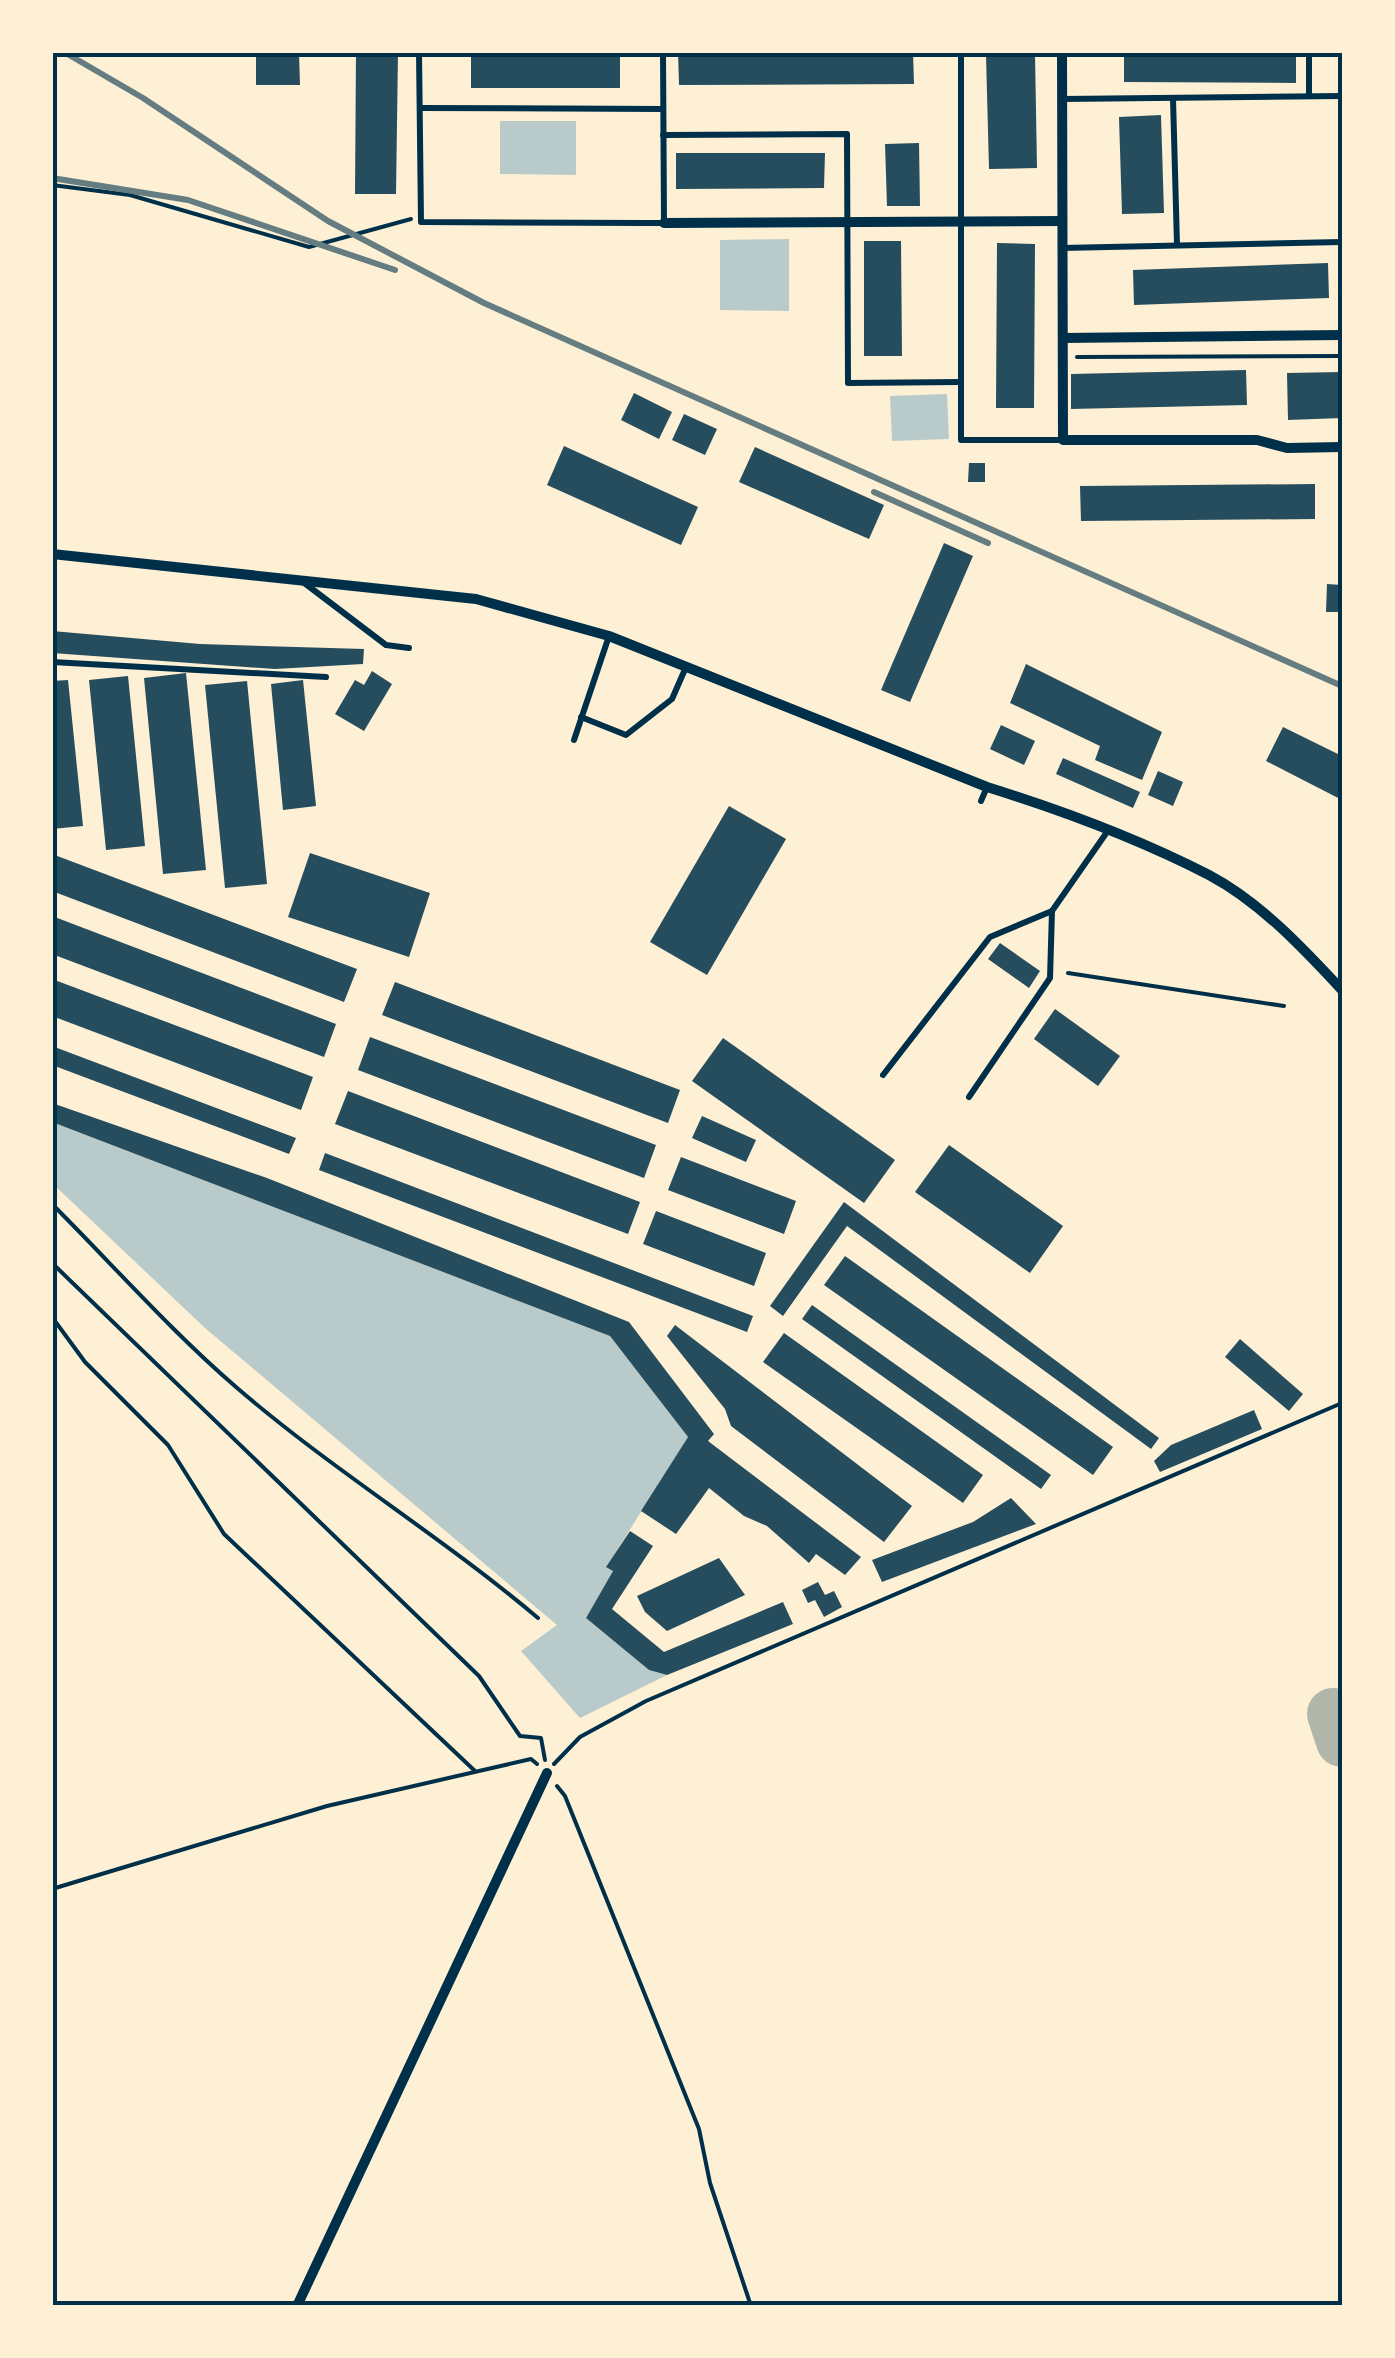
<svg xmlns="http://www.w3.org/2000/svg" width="1395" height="2358" font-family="Rubik,sans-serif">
<rect width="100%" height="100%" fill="#fdf0d5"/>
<g fill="#b9caca">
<path d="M500,121H576V175L500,174Z"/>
<path d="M789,239V311L720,310V240Z"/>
<path d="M947,394L949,439L892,441L890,396Z"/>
<path d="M52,1122L610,1336L688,1437L607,1566L613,1571L586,1618L649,1670L667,1675L580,1718L521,1651L557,1625L205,1328L53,1184Z"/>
</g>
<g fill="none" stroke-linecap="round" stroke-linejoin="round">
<path stroke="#b1b6ab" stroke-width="52" d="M1333,1714L1342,1741"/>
</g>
<g fill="#264d5e">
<path d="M256,52H299L300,85H256Z"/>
<path d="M356,52H398L396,194H355Z"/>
<path d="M678,52H913L914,84L679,85Z"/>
<path d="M1124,52H1296V83L1124,82Z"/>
<rect x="471" y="53" width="149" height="35"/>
<path d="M1035,54L1037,168L989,169L986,55Z"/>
<path d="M1161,115L1164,213L1122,214L1119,117Z"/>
<path d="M919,143L920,206H887L885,144Z"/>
<path d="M676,153H825L824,188L676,189Z"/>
<path d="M864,241H901L902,356H864Z"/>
<path d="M997,243L1035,244L1034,408H996Z"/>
<path d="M1328,263L1329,298L1134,305L1133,270Z"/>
<path d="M1246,370L1247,405L1071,409V374Z"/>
<path d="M1342,372V418L1288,420L1287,373Z"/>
<path d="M634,393L672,412L659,439L621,420Z"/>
<path d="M684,414L717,429L705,455L672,440Z"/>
<path d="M564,446L698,507L681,545L547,485Z"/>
<path d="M755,447L884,505L869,539L739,482Z"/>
<path d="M969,463H985V482H968Z"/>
<path d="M1315,484V519L1081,521L1080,486Z"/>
<path d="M944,543L973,556L910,702L881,690Z"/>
<path d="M1327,584L1342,585V612H1326Z"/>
<path d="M52,631L200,644L364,649L363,664L275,669L52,653Z"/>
<path d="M1026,664L1162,732L1142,780L1095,760L1100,746L1010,703Z"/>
<path d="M372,671L392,684L364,731L335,714L355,680L364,685Z"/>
<path d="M186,673L206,870L163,874L144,678Z"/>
<path d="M128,676L145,846L106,850L89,680Z"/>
<path d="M68,680L83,826L52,829V681Z"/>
<path d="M303,680L316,806L283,810L271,684Z"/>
<path d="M247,681L267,884L225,888L205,685Z"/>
<path d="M1001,725L1035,741L1024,765L990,749Z"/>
<path d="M1283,727L1342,756V800L1266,761Z"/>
<path d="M1063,758L1140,792L1133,808L1056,774Z"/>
<path d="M1158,771L1183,782L1173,806L1148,795Z"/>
<path d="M729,806L786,839L707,975L650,942Z"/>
<path d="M310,853L430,893L409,957L288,917Z"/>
<path d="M52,854L357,969L344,1002L52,891Z"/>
<path d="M52,916L336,1024L324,1057L52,954Z"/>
<path d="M1000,943L1040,971L1029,988L988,959Z"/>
<path d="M52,979L313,1077L301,1110L52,1016Z"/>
<path d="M395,982L680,1090L668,1123L382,1015Z"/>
<path d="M1055,1009L1120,1056L1098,1086L1034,1039Z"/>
<path d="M370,1037L656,1145L644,1178L358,1070Z"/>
<path d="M723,1038L895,1160L864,1203L692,1081Z"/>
<path d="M52,1046L296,1138L289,1154L52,1065Z"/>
<path d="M348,1091L640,1202L628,1234L335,1124Z"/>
<path d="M52,1103L267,1178L629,1322L714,1434L708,1441L861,1557L845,1575L816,1554L809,1563L767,1526L744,1516L709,1488L676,1534L641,1511L688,1437L610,1336L52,1122Z"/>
<path d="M702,1116L756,1140L746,1162L692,1138Z"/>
<path d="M949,1145L1063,1226L1030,1273L915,1192Z"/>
<path d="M325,1153L753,1316L747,1332L319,1170Z"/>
<path d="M681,1157L796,1201L784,1234L668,1190Z"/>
<path d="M844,1202L1159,1438L1151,1449L847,1226L783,1316L770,1306Z"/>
<path d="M656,1211L766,1253L754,1286L643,1244Z"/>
<path d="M845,1256L1113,1447L1093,1475L824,1285Z"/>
<path d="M812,1305L1051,1475L1041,1489L802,1319Z"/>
<path d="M675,1325L912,1506L884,1542L731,1426L725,1409L667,1336Z"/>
<path d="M784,1333L983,1475L963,1503L763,1362Z"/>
<path d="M1240,1339L1303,1394L1289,1411L1225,1357Z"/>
<path d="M1254,1410L1262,1429L1160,1472L1154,1461L1171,1445Z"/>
<path d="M1011,1498L1036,1524L882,1582L872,1560L973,1522Z"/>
<path d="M630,1531L653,1546L612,1609L664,1652L783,1602L793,1624L667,1675L649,1670L586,1618L613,1571L606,1567Z"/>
<path d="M719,1558L745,1595L667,1631L645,1612L637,1596Z"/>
<path d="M818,1582L825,1595L834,1591L842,1607L824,1617L815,1600L808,1603L802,1590Z"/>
</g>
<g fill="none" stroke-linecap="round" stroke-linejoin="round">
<g stroke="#003049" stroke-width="4">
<path d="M502,52V53"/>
<path d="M52,185L130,195L309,247L411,219"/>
<path d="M1077,357L1342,356"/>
<path d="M1068,973L1284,1006"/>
<path d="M52,1204C113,1265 171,1331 236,1387C332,1470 441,1536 538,1618"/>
<path d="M52,1263L479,1676L520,1736L541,1738L545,1760"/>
<path d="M52,1317L85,1362L168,1445L224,1534L475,1771"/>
<path d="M554,1764L580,1737L646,1701L1342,1403"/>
<path d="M557,1786L565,1796L699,2129L710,2183L751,2306"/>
<path d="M52,1889L327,1806L531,1759L537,1764"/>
</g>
<g stroke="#003049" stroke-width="6">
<path d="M419,52L421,222L644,223H664L663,52"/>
<path d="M961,52V440H1063"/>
<path d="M1309,52V96"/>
<path d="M1173,98L1177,245"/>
<path d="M1063,99L1342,96"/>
<path d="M420,108L663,109"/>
<path d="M663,135L847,134L848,383L961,382"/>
<path d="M1062,248L1342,242"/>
<path d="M303,582L386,645L409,648"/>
<path d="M52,662L326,677"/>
<path d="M581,717L626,735L672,699L686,667"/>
<path d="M574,740L609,636"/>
<path d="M981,801L987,787"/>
<path d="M883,1075L990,937L1052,911L1107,832"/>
<path d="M969,1097L1050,978L1052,911"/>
</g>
<g stroke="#003049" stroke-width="10">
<path d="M1062,52L1063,440H1257L1287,448L1342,447"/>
<path d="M664,223L1062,221"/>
<path d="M1063,338L1342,335"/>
<path d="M52,554L476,599L609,636L987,787C1061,810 1139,839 1209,875C1260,902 1303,948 1342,990"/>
<path d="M297,2306L547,1773"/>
</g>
<g stroke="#657d81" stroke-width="6">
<path d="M64,52L143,98L328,221L484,303L1342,686"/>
<path d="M52,178L188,200L395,270"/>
<path d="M874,492L988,543"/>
</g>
</g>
<rect width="1395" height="2358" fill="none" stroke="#fdf0d5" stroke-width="110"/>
<rect x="55" y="55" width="1285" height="2248" fill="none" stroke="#003049" stroke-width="4"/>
</svg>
